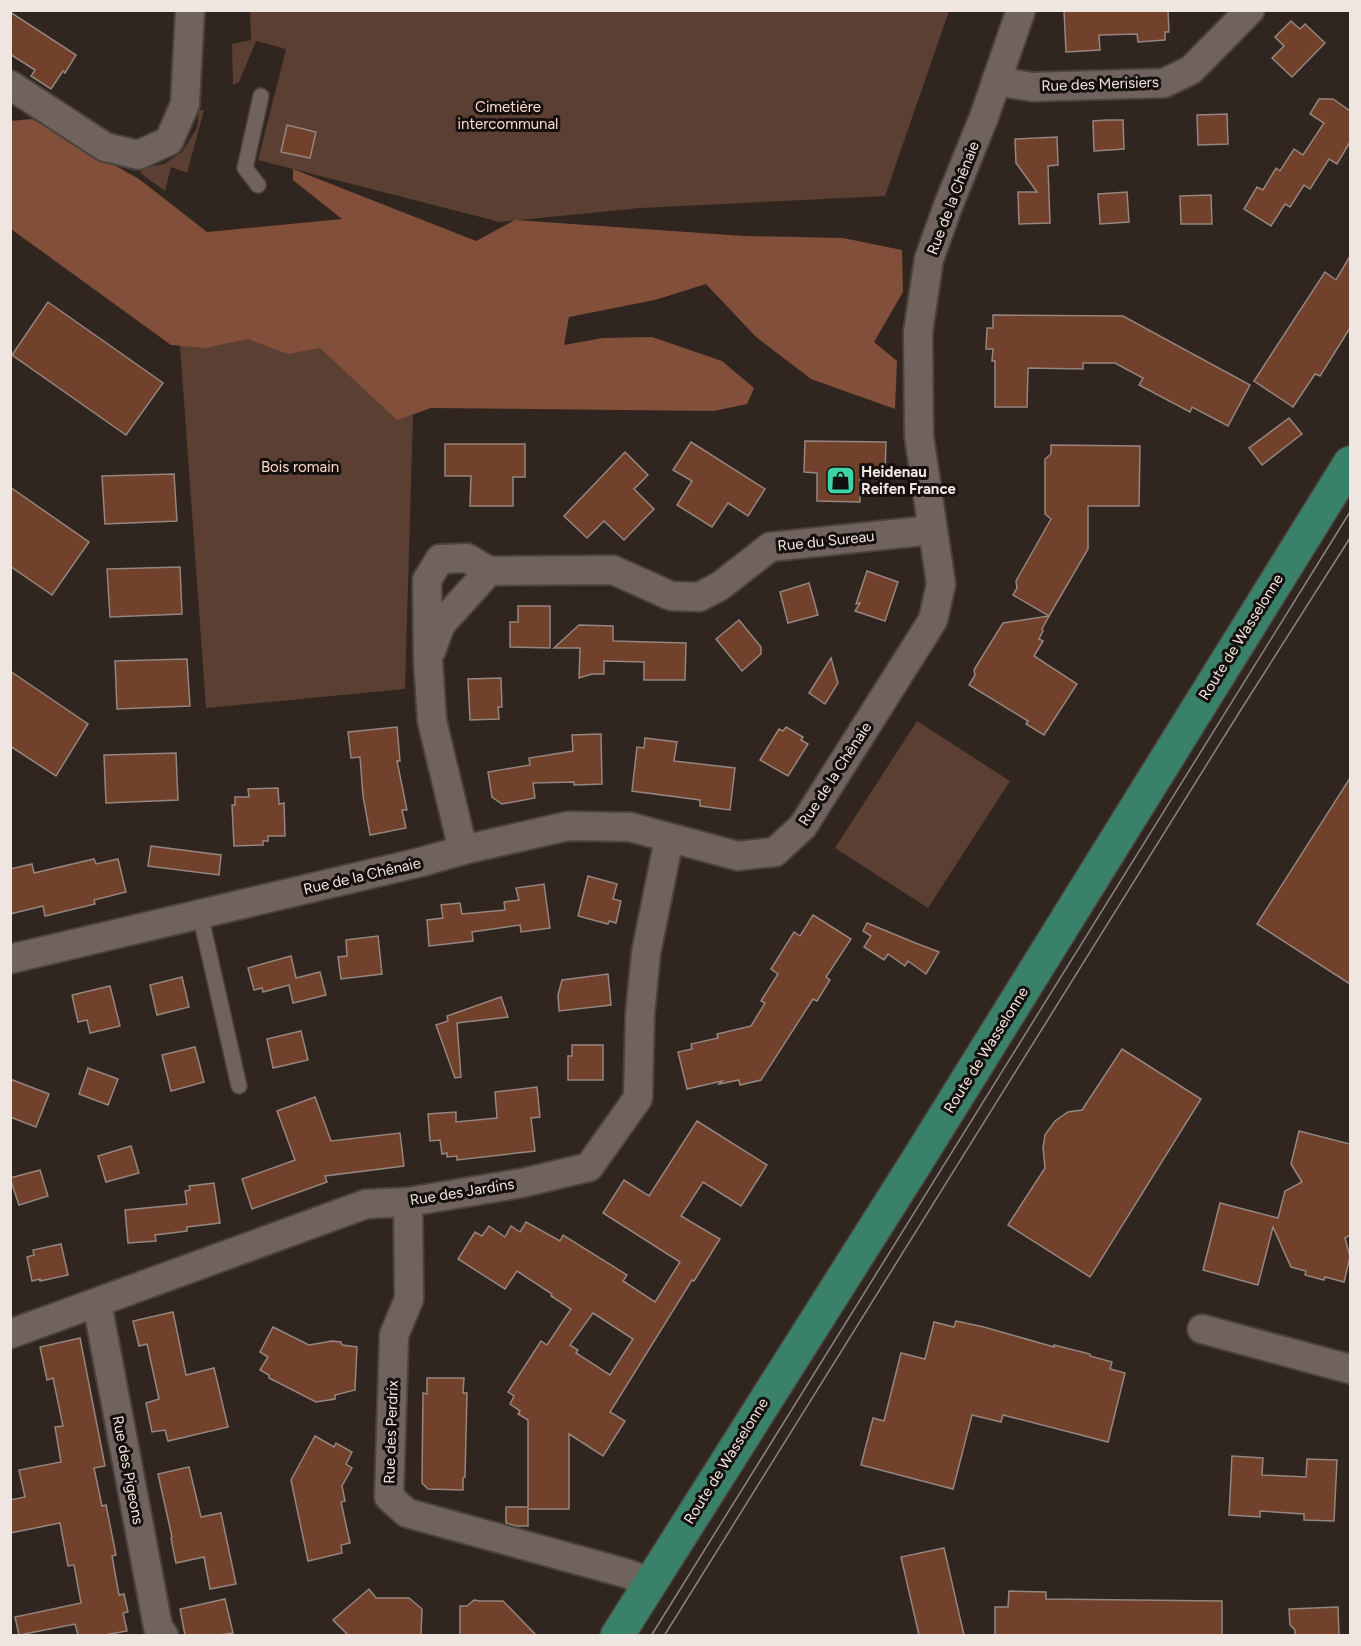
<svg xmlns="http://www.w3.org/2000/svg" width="1361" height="1646" font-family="Figtree,sans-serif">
<rect width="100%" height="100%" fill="#31251f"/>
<g fill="#5b3f32">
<path d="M250,10L949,11L885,196L640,208L500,222L258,160L286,49L256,41L239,82L233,85L232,44L251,40Z"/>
<path d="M199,110H204L187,173L171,167L165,191L140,173L143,168L164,164L182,152L197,128Z"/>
<path d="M292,310L413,416L405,689L206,708L178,318Z"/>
<path d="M917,721L1010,781L928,908L835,848Z"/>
</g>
<path fill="#82503a" d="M32,119L139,179L207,232L342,219L293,180V169L476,241L515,220L744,236L843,238L902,250L903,292L874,342L897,361L895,409L811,379L756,337L706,284L655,300L569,317L564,345L603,338L652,337L722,361L754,388L747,404L714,411L431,408L397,420L320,348L288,354L248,339L205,348L171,345L11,229V121Z"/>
<g fill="#72412b" stroke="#94857e" stroke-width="1.5" fill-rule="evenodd">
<path d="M1064,10H1168L1169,32H1165V40L1138,42L1137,34L1099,35L1100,50L1066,52Z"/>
<path d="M10,12L76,55L65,73L63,71L51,89L31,76L35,70L10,54Z"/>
<path d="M1291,21L1300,29L1305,24L1325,43L1292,77L1272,58L1284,46L1275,37Z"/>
<path d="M1319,99H1333L1350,111V142L1337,164L1329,159L1310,189L1304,185L1290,207L1285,204L1271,226L1244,209L1257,187L1263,190L1276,168L1280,171L1294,149L1303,155L1324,123L1310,114Z"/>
<path d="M1227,114L1228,144L1198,145L1197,115Z"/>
<path d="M1107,120H1123L1124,149L1094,151L1093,121Z"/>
<path d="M287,125L316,132L310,158L281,152Z"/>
<path d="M1057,137L1058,165L1048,166L1050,223L1019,224L1018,192H1037L1016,163L1015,139Z"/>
<path d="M1127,192L1129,222L1100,224L1098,194Z"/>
<path d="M1211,195L1212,224H1181L1180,196Z"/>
<path d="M1350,256V328L1320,376L1315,374L1293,407L1254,381L1325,272L1336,280Z"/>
<path d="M48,302L163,383L126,435L12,355Z"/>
<path d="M993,315L1123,316L1250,385L1228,426L1192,407L1190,412L1139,385L1143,378L1115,363H1083V369L1028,368L1027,407H995V361H992L993,349H986L987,328H993Z"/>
<path d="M1289,418L1302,434L1262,465L1249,448Z"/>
<path d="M805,441L886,442L885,474H860V502L817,501V473L804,472Z"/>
<path d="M691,442L765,489L748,516L728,503L712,527L677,505L692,481L673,470Z"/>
<path d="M445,444H525V477H513V506H470L471,476H445Z"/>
<path d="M1051,445L1140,446L1139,506H1088V549L1049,616L1013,595L1017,588L1016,581L1051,519L1045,514V459L1051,454Z"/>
<path d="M625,452L648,475L634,489L654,509L624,540L604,521L587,538L564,516Z"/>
<path d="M174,474L177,521L105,524L102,476Z"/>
<path d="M10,487L89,542L52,595L10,566Z"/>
<path d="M180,567L182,614L110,617L107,569Z"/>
<path d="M867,571L898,582L885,621L855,611L860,603L856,604Z"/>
<path d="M809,583L818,615L788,623L780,592Z"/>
<path d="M518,606H550V648L510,647V622H518Z"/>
<path d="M1049,616L1042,629L1043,631L1039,639L1043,641L1034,656L1077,684L1044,735L1026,724L1028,721L969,685L975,675L974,670L1003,623Z"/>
<path d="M739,620L761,647V654L742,671L716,639Z"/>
<path d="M579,625L613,626V641L686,643L685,680H644V662L604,661V674H592L579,678L580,648H554Z"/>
<path d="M831,658L838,683L825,704L809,693Z"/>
<path d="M187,659L190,706L117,709L115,661Z"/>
<path d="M10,671L88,724L56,776L10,746Z"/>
<path d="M501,678L502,707H498L499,719L470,720L468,679Z"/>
<path d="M397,727L400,761H397L407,810H402L406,828L370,835L363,796L360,757L351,758L348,732Z"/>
<path d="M786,727L803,737L801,740L808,744L788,776L760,760L779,729L783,731Z"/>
<path d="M601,734L602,784L574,785V782L533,783L535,798L502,804L492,797L488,772L530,765L529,758L573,751L572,735Z"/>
<path d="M645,738L677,742L674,761L735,768L730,810L700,806V800L632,791L637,747L644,748Z"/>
<path d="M176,753L178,800L106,803L104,755Z"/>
<path d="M1350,778V984L1257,924Z"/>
<path d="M278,788L279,804L284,803L285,836H268V841H263V845L234,846L232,805H235V797H249L248,789Z"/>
<path d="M151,846L221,855L219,875L148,866Z"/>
<path d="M94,859L96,864L118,859L126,892L94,900L95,904L45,916L43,906L10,914V869L32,864L34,873Z"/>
<path d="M588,876L617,884L613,899L621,901L616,923L609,921L608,924L578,916Z"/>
<path d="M544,884L550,928L521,932L520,925L472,932L473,941L429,946L427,920L443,918L441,905L460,903L462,914L505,910L504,902L519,900L516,888Z"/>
<path d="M813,915L851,939L826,977L830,980L817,1001L813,999L761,1080L740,1085L739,1080L719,1084L722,1081L687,1089L678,1052L692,1049L691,1044L718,1038L717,1034L751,1026L765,1003L761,1001L778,974L771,969L794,932L800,936Z"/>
<path d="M867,923L913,942L939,952L926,974L908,961L905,966L888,954L884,960L864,947L871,936L863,931Z"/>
<path d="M378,936L382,974L341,979L338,957L347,956L346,940Z"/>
<path d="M291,956L296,978L320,972L326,995L293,1003L289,985L263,992L262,988L254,990L248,968Z"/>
<path d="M608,974L611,1005L559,1011L558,995L562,980Z"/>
<path d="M182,977L189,1007L157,1015L150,985Z"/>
<path d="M110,986L120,1026L90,1033L87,1020L78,1022L72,995Z"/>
<path d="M501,997L508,1017L457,1023L461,1077L455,1078L436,1025L448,1021L447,1016Z"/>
<path d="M301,1031L308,1060L273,1068L267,1039Z"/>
<path d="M572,1045H603V1080H568V1056H572Z"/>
<path d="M195,1047L204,1082L171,1091L162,1055Z"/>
<path d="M1122,1049L1201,1099L1090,1277L1008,1225L1045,1168L1043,1148L1045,1135L1055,1121L1068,1112L1082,1110Z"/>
<path d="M88,1068L118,1079L108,1105L79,1094Z"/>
<path d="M10,1079L49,1094L36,1127L10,1117Z"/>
<path d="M537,1087L540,1117L531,1118L535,1151L457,1160V1156L447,1157V1153L442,1154L440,1140L430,1141L428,1114L456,1112V1122L497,1118L495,1092Z"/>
<path d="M315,1097L331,1141L400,1133L404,1166L325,1176L327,1182L252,1209L242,1179L295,1160L277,1111Z"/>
<path d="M697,1121L767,1165L741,1206L703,1182L681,1216L720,1239L694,1281L692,1280L610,1412L625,1421L603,1456L569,1434V1509H528V1526H516L506,1523V1507H528V1420L518,1414L520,1411L510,1404L514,1396L508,1392L541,1341L547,1345L571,1309L551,1296L552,1294L517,1271L505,1289L458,1259L475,1232L482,1236L489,1226L505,1237L511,1226L520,1232L526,1222L560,1241L563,1235L627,1275L623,1281L655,1302L680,1262L603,1213L624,1180L649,1196ZM593,1313L633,1339L610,1375L576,1353L578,1350L570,1345Z"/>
<path d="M1299,1131L1350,1144V1235L1345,1238L1350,1257L1344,1282L1325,1277L1324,1280L1305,1275L1306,1271L1291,1267L1273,1227L1258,1285L1203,1270L1220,1203L1278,1218L1285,1191L1302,1182L1291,1164Z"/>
<path d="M131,1146L139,1173L106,1182L98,1156Z"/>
<path d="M40,1170L48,1196L19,1205L10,1178Z"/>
<path d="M214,1183L220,1223L187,1227V1231L155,1235L156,1241L128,1243L125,1210L187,1204L185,1191L190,1190L189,1186Z"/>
<path d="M61,1244L68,1275L40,1281V1279L32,1281L27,1257L34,1255L33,1250Z"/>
<path d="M173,1312L186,1375L214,1368L228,1427L168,1441L165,1430L152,1432L146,1403L159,1399L147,1344L139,1346L133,1321Z"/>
<path d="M956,1321L984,1327L1054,1347V1345L1090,1354V1356L1112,1362L1110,1369L1125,1373L1108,1442L1003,1415L1001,1422L972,1415L953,1489L861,1465L873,1418L884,1421L901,1353L925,1359L934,1322L954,1327Z"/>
<path d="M273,1327L309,1345L332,1341L341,1342L342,1345L357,1347L355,1390L335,1395V1399L316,1402L269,1378V1375L260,1370L268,1357L260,1352Z"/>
<path d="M80,1338L105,1466L94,1468L102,1506L106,1505L116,1555L112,1556L119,1595L124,1594L128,1612L123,1613L127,1631L105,1635H78L75,1624L19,1635L15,1617L81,1603L74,1565L68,1566L60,1523L10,1533V1500L25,1497L19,1470L61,1462L55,1427L63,1426L53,1378L47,1380L40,1347Z"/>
<path d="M427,1378H464L463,1393H467L465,1477L463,1478V1490L428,1489L422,1483L423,1393L427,1394Z"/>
<path d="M315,1436L334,1447L336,1443L352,1452L346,1464L352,1468L342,1486L345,1501L341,1502L350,1543L341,1545L342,1553L308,1561L291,1480Z"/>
<path d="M1232,1456L1263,1458L1262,1475L1306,1477L1307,1459L1337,1460L1334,1521L1304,1520V1514L1260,1511V1517L1229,1515Z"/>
<path d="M189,1467L201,1517L221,1513L236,1584L210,1589L204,1557L176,1563L171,1538L172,1537L158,1474Z"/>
<path d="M944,1548L964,1635H919L901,1557Z"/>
<path d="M369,1589L376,1598H409L422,1609L421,1635H348L333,1620Z"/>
<path d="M1009,1591L1046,1592V1599L1222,1601V1635H995V1607H1008Z"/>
<path d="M225,1599L233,1633L219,1635H185L180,1609Z"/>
<path d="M474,1600L480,1601H503L536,1635H460V1606H467Z"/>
<path d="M1338,1607L1339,1635H1295V1630L1290,1625L1289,1609Z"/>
</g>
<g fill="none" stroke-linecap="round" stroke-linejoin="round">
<defs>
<g id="lane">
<path d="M258,185L245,168L261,96"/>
<path d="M200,914L239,1086"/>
</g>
<g id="street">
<path d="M996,81L1032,87L1164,83L1191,70L1250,10"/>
<path d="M10,85L105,147L138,155L169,141L185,104L190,10"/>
<path d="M431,651L441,624L489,571"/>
<path d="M463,850L432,721L428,660L427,580L440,559L467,558L489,571L613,570L671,596L699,597L720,586L770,547L932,530"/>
<path d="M10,959L421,862L463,850L568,826L630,827L738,856L775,852L803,826L933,620L941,584L919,436L918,332L929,259L948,206L984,117L1021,10"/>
<path d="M408,1202L409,1299L394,1335L389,1497L407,1513L625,1573L650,1582"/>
<path d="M97,1303L158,1627L164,1636"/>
<path d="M1202,1329L1350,1369"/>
<path d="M10,1334L366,1204L408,1202L522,1183L589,1167L638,1098L640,1014L646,953L669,839"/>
</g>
<path id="primary" d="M617,1636L917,1161L1350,463"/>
</defs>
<use href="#lane" stroke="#4c423d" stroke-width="18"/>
<use href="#street" stroke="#4c423d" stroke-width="32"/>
<use href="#primary" stroke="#4c423d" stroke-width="36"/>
<use href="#lane" stroke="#70625c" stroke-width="15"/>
<use href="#street" stroke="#70625c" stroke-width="28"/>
<use href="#primary" stroke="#398269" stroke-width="33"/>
<g stroke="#8f8580" stroke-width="1.5">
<path d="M651,1636L1350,512"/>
<path d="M664,1636L1242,708L1350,538"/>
</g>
</g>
<defs>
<symbol id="shop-square" viewBox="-11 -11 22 22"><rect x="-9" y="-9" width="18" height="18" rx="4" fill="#3cd4a4" stroke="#150f0d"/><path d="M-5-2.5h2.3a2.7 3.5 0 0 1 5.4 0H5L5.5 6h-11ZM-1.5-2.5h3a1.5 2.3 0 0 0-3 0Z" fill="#111"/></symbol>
</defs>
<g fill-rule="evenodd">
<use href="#shop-square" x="824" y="464" width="33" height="33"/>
</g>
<g text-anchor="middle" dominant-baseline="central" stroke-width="6" stroke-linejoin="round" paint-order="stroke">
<g font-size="15" fill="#efe6e2" stroke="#150f0d">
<text transform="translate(1100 84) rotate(-2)">Rue des Merisiers</text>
<text transform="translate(953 198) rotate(-69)">Rue de la Chênaie</text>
<text transform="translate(826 541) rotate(-6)">Rue du Sureau</text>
<text transform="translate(1241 637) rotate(-58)">Route de Wasselonne</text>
<text transform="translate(835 774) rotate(-57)">Rue de la Chênaie</text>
<text transform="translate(362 876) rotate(-13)">Rue de la Chênaie</text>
<text transform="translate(986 1050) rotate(-58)">Route de Wasselonne</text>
<text transform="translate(462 1192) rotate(-9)">Rue des Jardins</text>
<text transform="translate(391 1432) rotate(-88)">Rue des Perdrix</text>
<text transform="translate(726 1461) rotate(-58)">Route de Wasselonne</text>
<text transform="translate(128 1470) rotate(79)">Rue des Pigeons</text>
</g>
<g font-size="15" fill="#fcdbcc" stroke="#150f0d">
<text x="508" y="107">Cimetière<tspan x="508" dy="17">intercommunal</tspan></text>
<text x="300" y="467">Bois romain</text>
</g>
<g font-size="15" font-weight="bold" fill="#efe6e2" stroke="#150f0d" text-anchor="start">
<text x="861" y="472">Heidenau<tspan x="861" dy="17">Reifen France</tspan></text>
</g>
</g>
<rect width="1361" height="1646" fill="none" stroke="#efe6e2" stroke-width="24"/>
</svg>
